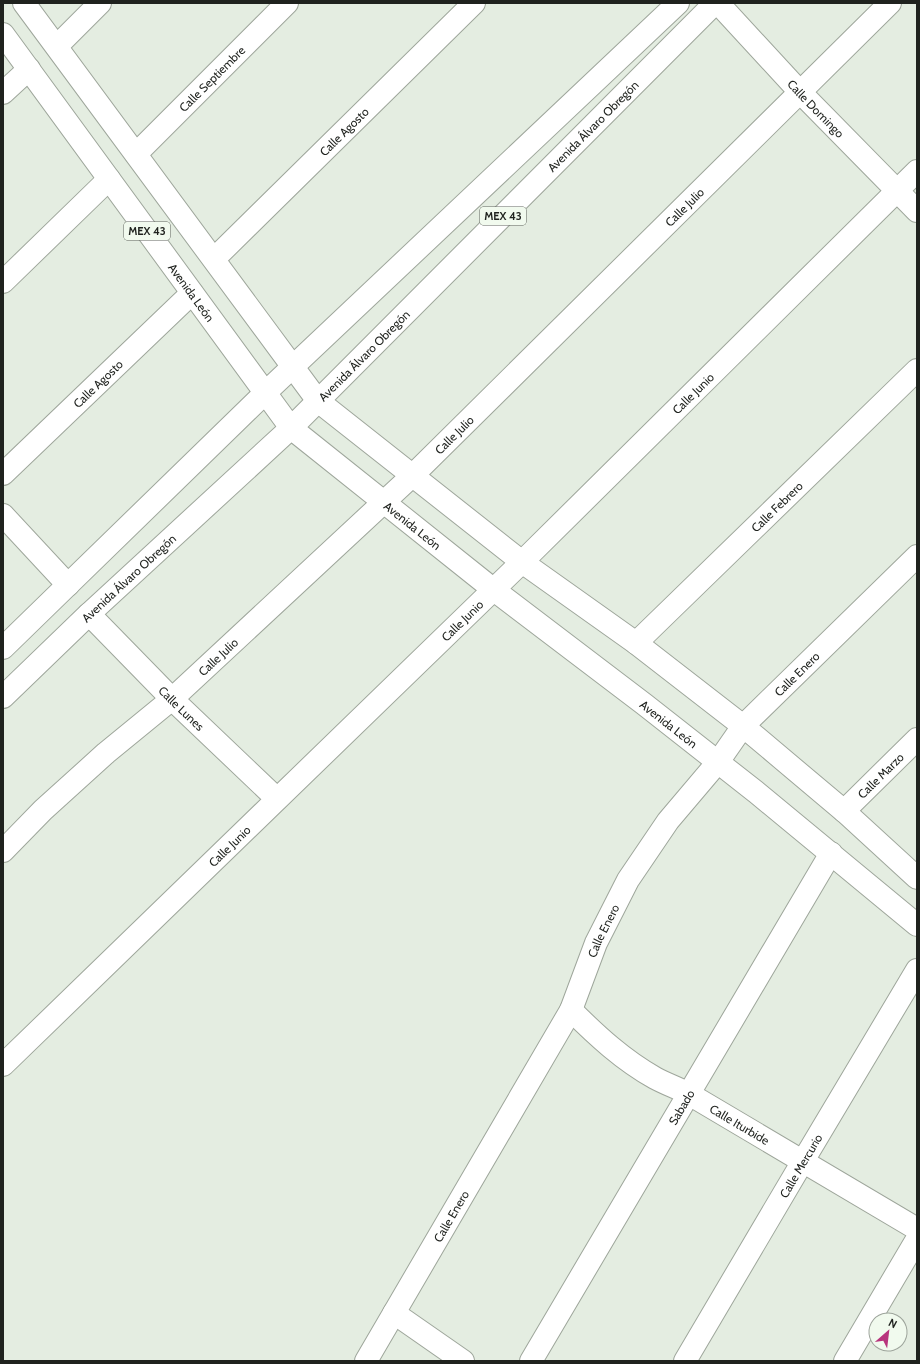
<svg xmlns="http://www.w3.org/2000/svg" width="920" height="1364" font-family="Cabin,sans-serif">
<rect width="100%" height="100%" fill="#e4ede1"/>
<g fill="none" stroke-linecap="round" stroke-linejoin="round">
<defs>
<g id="street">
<path id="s1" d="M718,3L800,92L917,211"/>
<path d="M57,46L100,3"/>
<path d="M3,93L29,69"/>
<path id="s2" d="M136,154L287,3"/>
<path id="s3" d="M214,259L474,3"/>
<path d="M3,282L109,179"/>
<path id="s4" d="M3,474L192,293"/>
<path d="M3,515L68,585"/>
<path id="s5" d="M89,614L172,699L277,799"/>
<path id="s6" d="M636,643L917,370"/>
<path id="s7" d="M844,811L917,739"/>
<path id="s8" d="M3,851L43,810L106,753L172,699L413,475L890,3"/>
<path id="s9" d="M571,1010C597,1036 623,1060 655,1078C666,1084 678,1088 689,1094L917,1229"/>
<path id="s10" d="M3,1065L522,562L917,171"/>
<path d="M394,1313L463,1361"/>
<path id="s11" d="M366,1361L571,1010L596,943L628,880L668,821L718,762L743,726L917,556"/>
<path id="s12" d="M531,1361L831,853"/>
<path id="s13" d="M685,1361L803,1161L917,970"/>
<path d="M845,1361L917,1239"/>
</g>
<g id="secondary">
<path d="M318,401L522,562L636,643L743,726L844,811L917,878"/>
<path d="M3,648L265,393"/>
<path id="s14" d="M3,697L89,614L291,428L494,590L644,704L756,792L917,925"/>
</g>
<g id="primary">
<path d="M24,3L318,401"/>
<path id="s15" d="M3,34L291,428L715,3"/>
<path d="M265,393L678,3"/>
</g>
</defs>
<use href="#street" stroke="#9ea69b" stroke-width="24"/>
<use href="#secondary" stroke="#9ea69b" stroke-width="24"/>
<use href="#primary" stroke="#9ea69b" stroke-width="24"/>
<use href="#street" stroke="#fff" stroke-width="22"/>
<use href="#secondary" stroke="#fff" stroke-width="22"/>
<use href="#primary" stroke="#fff" stroke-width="22"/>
</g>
<g text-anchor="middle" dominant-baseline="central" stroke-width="4" stroke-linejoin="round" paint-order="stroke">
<g fill="#f1faee" stroke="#5e635c" stroke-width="1">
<rect x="480" y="207" width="46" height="18" rx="3"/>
<rect x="124" y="222" width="46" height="18" rx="3"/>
</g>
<g font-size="11" font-weight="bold" fill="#1f221e">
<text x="503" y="216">MEX 43</text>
<text x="147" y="231">MEX 43</text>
</g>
<g font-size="12" fill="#1f221e" stroke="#f1faee">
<text stroke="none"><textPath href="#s2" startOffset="107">Calle Septiembre</textPath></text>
<text stroke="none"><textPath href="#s1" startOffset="144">Calle Domingo</textPath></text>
<text stroke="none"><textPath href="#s15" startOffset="915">Avenida Álvaro Obregón</textPath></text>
<text stroke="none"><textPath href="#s3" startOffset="182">Calle Agosto</textPath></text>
<text stroke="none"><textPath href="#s8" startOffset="938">Calle Julio</textPath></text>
<text stroke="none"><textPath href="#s15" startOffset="320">Avenida León</textPath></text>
<text stroke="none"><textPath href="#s15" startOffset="591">Avenida Álvaro Obregón</textPath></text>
<text stroke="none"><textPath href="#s4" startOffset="131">Calle Agosto</textPath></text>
<text stroke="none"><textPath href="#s10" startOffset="963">Calle Junio</textPath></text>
<text stroke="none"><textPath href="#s8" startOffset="614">Calle Julio</textPath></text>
<text stroke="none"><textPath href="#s6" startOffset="196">Calle Febrero</textPath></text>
<text stroke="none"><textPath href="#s14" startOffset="550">Avenida León</textPath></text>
<text stroke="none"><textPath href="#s14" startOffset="173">Avenida Álvaro Obregón</textPath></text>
<text stroke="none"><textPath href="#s10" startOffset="639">Calle Junio</textPath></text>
<text stroke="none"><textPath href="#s8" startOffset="290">Calle Julio</textPath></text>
<text stroke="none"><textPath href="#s11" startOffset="816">Calle Enero</textPath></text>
<text stroke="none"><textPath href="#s5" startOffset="132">Calle Lunes</textPath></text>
<text stroke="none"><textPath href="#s14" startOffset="874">Avenida León</textPath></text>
<text stroke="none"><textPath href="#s7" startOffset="51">Calle Marzo</textPath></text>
<text stroke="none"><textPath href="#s10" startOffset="315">Calle Junio</textPath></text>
<text stroke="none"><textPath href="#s11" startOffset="492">Calle Enero</textPath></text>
<text stroke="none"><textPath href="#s12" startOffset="295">Sabado</textPath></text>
<text stroke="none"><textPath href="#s9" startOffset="205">Calle Iturbide</textPath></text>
<text stroke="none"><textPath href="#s13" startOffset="227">Calle Mercurio</textPath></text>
<text stroke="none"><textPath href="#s11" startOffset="168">Calle Enero</textPath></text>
</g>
</g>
<rect width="920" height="1364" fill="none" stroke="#1f221e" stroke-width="8"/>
<g transform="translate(888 1332) rotate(28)"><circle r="19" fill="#f1faee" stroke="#9da49b"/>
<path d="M0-3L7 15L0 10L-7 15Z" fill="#b8357d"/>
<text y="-6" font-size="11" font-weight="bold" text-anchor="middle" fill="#1f221e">N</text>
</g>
</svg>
